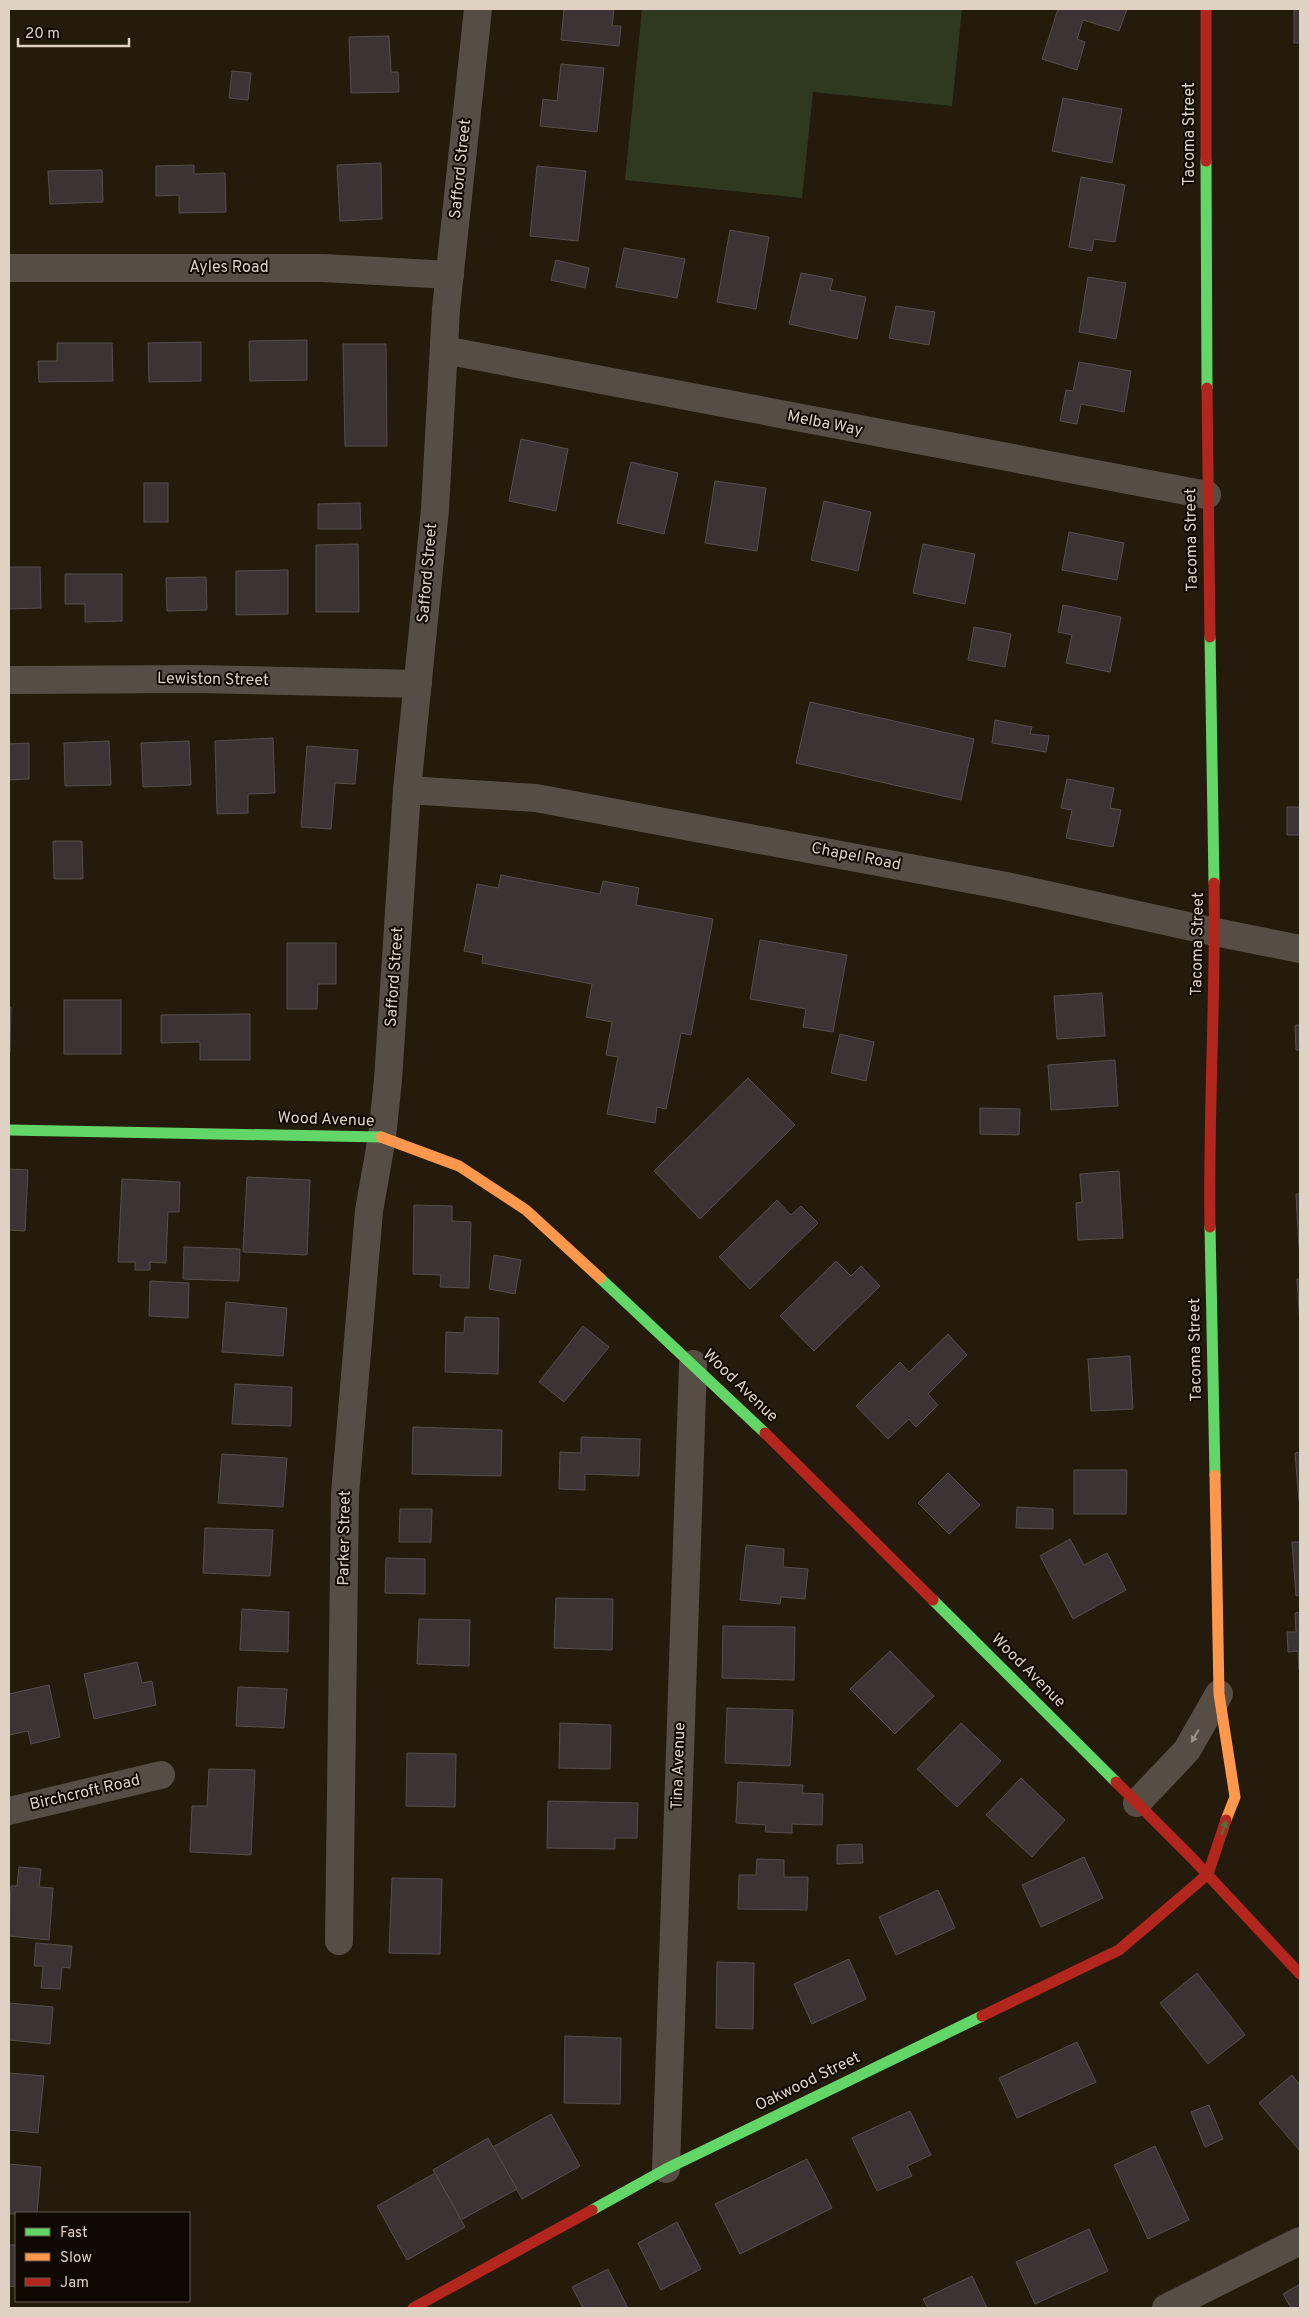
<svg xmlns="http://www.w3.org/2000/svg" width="1309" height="2317" font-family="Overpass,sans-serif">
<rect width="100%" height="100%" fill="#241b0d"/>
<path fill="#2f3920" d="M642,9H962L952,106L813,92L802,198L625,180Z"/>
<g fill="#3d3334" stroke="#564e4c">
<path d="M564,9H614L612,26H621L619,46L561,40Z"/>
<path d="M1058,9H1127L1119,31L1083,20L1077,39L1085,42L1077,70L1042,59Z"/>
<rect x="1294" y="9" width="6" height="34"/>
<path d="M389,36L391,72H398L399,92L351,93L349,37Z"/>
<path d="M561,64L604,68L597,132L540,126L543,99L557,101Z"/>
<path d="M232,71L251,73L248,100L229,98Z"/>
<path d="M1063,98L1122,109L1112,163L1052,151Z"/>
<path d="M381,163L382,219L340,221L337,165Z"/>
<path d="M194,165V174L225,173L226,212L179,213V195L156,196V166Z"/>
<path d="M537,166L586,171L578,241L530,236Z"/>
<path d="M102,170L103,202L50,204L48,171Z"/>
<path d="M1081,177L1125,185L1115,242L1094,239L1092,251L1069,247Z"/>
<path d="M730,230L769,237L756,309L717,302Z"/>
<path d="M624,248L685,259L677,298L616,287Z"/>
<path d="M556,260L589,268L585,288L551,280Z"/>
<path d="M801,273L833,279L830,290L866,297L857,339L789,324Z"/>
<path d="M1088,277L1126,283L1116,339L1079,332Z"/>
<path d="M896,306L935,312L929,345L889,338Z"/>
<path d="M307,340V380L250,381L249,341Z"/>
<path d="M201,342V381L149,382L148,343Z"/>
<path d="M57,343H112L113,381L39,382L38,361H57Z"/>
<path d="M343,344H386L387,446H345Z"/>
<path d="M1079,362L1131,371L1124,412L1081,404L1077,424L1060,421L1066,390L1073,391Z"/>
<path d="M521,439L568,449L556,511L509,501Z"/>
<path d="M631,462L678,473L664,534L617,523Z"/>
<path d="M715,481L766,488L757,551L705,543Z"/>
<rect x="144" y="483" width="24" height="39"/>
<path d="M824,501L871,512L858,571L811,560Z"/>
<path d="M360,503L361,529H318V504Z"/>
<path d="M1069,532L1124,543L1117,580L1062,570Z"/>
<path d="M358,544L359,612H316V545Z"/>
<path d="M923,544L975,554L965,604L913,593Z"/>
<path d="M9,567H40L41,608L9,609Z"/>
<path d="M288,570V614L236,615V571Z"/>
<path d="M65,574H122V621L85,622V604H65Z"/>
<path d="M206,577L207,610L167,611L166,578Z"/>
<path d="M1063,605L1121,617L1110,672L1066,663L1072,635L1058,632Z"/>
<path d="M974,627L1011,634L1005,667L968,660Z"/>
<path d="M810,702L974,739L961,800L796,763Z"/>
<path d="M995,720L1032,727L1030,734L1049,736L1046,752L992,743Z"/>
<path d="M273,738L275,793L248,794V813L217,814L215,741Z"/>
<path d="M109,741L111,785L65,786L64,743Z"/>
<path d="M189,741L191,785L143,787L141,743Z"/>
<path d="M29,743V779L9,780V744Z"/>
<path d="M307,746L358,750L355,784L335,783L331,829L301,827Z"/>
<path d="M1067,779L1114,788L1110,808L1121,810L1113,847L1066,838L1072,810L1061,808Z"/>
<path d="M1300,794V837V835H1287V807H1300Z"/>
<path d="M53,841H82L83,879H54Z"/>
<path d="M501,875L600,894L603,881L639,888L636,905L713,919L691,1035L681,1033L666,1109L657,1107L655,1123L607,1114L618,1057L606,1055L612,1022L586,1017L592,984L482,963L483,955L464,951L477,884L498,888Z"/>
<path d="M760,940L847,955L833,1032L803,1027L806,1009L750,999Z"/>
<path d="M287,943H336V984H318L317,1009H287Z"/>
<path d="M1102,993L1105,1036L1057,1039L1054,996Z"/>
<rect x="64" y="1000" width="57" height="54"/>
<path d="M9,1007H11L10,1052H9Z"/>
<path d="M250,1014V1060H200V1042L161,1043V1015Z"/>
<path d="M1295,1025H1300V1050H1296Z"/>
<path d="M840,1034L874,1042L866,1081L831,1073Z"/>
<path d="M1115,1060L1118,1106L1051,1110L1048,1065Z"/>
<path d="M748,1078L795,1125L700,1219L654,1171Z"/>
<path d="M980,1108L1020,1109L1019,1135L980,1134Z"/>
<path d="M9,1169L28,1170L25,1231L9,1230Z"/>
<path d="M1119,1171L1123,1238L1078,1240L1076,1203L1082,1202L1080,1174Z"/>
<path d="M247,1177L310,1180L307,1255L243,1252Z"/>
<path d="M122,1179L180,1182L179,1212H168L166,1263L150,1262V1270H135V1262H118Z"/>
<path d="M1296,1194H1300V1248H1299Z"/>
<path d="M777,1200L791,1215L801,1206L818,1223L750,1289L719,1257Z"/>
<path d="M414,1205L452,1206V1221L471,1222L469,1288L440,1287L441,1275L413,1274Z"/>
<path d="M184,1247L240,1249L239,1281L183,1279Z"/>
<path d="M494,1255L521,1260L515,1294L489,1289Z"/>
<path d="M836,1261L851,1276L861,1266L880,1286L814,1351L780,1316Z"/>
<path d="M1297,1279H1300V1324Z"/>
<path d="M150,1281L189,1283L188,1318L149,1316Z"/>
<path d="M226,1302L287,1308L283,1356L222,1352Z"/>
<path d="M465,1317L499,1318L498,1374L445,1372L446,1332L464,1333Z"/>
<path d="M583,1326L609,1347L564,1402L539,1382Z"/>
<path d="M948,1334L967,1355L928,1394L938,1405L916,1427L909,1419L888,1439L856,1406L900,1362L909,1372Z"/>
<path d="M1130,1356L1133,1409L1091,1411L1088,1359Z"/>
<path d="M235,1384L292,1387L291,1426L232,1424Z"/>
<path d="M413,1427L502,1430L501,1476L412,1474Z"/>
<path d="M581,1437L640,1439L639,1476L585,1474V1490L559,1489L560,1452L581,1453Z"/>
<path d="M1300,1452V1501H1299L1295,1453Z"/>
<path d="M222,1454L287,1458L283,1507L218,1503Z"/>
<path d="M1074,1470H1127L1126,1514H1074Z"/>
<path d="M948,1473L980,1505L949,1534L918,1503Z"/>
<path d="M1017,1507L1053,1509V1529L1016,1528Z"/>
<path d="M400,1509H432L431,1542H399Z"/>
<path d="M205,1528L273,1530L270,1576L203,1573Z"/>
<path d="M1070,1539L1084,1565L1107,1553L1126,1590L1073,1619L1040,1556Z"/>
<path d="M1292,1542H1300V1595L1296,1596Z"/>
<path d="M746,1545L784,1549L783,1567L808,1569L805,1599L781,1597L780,1604L740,1600Z"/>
<path d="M386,1558L425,1559V1594L385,1593Z"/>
<path d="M556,1598L613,1599L612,1650L554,1648Z"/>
<path d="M242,1609L289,1612L288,1652L240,1650Z"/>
<path d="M1300,1612V1670H1299L1298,1651L1288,1652L1287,1632H1296L1295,1613Z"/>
<path d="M419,1619L470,1620L469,1666L417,1664Z"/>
<path d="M723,1626L795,1627L794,1680L722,1678Z"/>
<path d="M890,1651L934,1696L895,1734L850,1689Z"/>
<path d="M137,1662L142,1683L152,1681L156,1705L94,1719L84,1674Z"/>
<path d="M49,1685L60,1737L31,1744L28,1731L9,1735V1694Z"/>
<path d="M238,1687L287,1689L284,1728L236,1726Z"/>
<path d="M727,1708L793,1710L790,1766L725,1763Z"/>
<path d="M560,1723L611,1725L610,1769L559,1768Z"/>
<path d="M961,1723L1001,1761L957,1807L917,1769Z"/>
<path d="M407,1753L456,1754L455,1807L406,1806Z"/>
<path d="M209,1769L255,1770L251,1855L190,1852L192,1806H207Z"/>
<path d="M1021,1778L1065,1820L1032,1857L986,1815Z"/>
<path d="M738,1782L803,1785L802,1793L823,1794L822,1825L792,1824V1833L765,1832L766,1825L736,1823Z"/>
<path d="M548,1801L638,1803L637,1838H615V1849L547,1848Z"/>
<path d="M862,1844L863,1863L837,1864V1845Z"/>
<path d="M1084,1857L1103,1898L1041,1927L1022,1885Z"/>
<path d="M757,1859L784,1860V1877H808L807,1910L738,1909L739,1875H756Z"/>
<path d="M19,1867L41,1869L39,1887L53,1888L49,1940L9,1936L11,1886H17Z"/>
<path d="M392,1878L442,1879L440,1954L389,1953Z"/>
<path d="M938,1890L955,1928L896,1955L879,1917Z"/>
<path d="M36,1943L72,1946L70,1968L62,1967L60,1989L41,1988L43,1966H34Z"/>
<path d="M849,1959L866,1999L812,2024L794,1984Z"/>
<path d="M717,1962L754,1963L753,2029L716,2028Z"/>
<path d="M1197,1973L1245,2035L1208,2064L1160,2003Z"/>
<path d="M9,2003L53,2007L50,2044L9,2040Z"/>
<path d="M565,2036L621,2038L620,2104L564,2103Z"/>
<path d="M1077,2042L1096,2082L1017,2118L999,2078Z"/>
<path d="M9,2073L44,2076L38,2133L9,2130Z"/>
<path d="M1292,2075L1300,2085V2151L1259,2103Z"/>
<path d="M1209,2105L1223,2139L1205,2147L1191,2112Z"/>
<path d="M910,2111L931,2155L907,2166L912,2176L877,2191L852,2138Z"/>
<path d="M551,2114L580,2166L522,2199L493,2147Z"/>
<path d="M488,2138L517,2189L461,2220L433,2170Z"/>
<path d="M1155,2146L1189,2220L1148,2239L1114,2165Z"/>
<path d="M807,2159L832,2208L740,2254L715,2204Z"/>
<path d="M9,2164L41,2167L37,2213L9,2214Z"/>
<path d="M435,2173L465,2227L407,2260L377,2206Z"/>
<path d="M677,2222L701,2269L661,2290L638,2243Z"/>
<path d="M1089,2229L1108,2271L1035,2304L1016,2262Z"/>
<path d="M9,2245H16V2287L9,2286Z"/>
<path d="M608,2269L628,2308H583L572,2287Z"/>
<path d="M972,2276L987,2308H928L923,2299Z"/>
<path d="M1300,2284V2308H1291L1283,2294Z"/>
</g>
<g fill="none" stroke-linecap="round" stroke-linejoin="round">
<g stroke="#564e44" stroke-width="28">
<path d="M9,268H323L450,275"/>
<path d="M444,350L1207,495"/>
<path d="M9,680L197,679L418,684"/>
<path d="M407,790L536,798L1006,886L1215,932L1300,949"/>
<path d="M1137,1803L1187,1750L1219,1694"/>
<path d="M9,1811L161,1775"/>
<path d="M339,1941L345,1494L369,1211L382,1137L388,1080L407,790L435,509L446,309L478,9"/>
<path d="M666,2169L693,1364"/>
<path d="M1166,2308L1300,2241"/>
</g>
<g stroke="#63d668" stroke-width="11">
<path d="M1206,161L1207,388"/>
<path d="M1210,637L1214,883"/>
<path d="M9,1130L381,1137"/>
<path d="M1210,1227L1215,1475"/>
<path d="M600,1278L765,1433"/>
<path d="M933,1600L1116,1782"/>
<path d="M592,2210L666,2169L982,2016"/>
</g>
<g stroke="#ff974d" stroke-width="11">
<path d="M381,1137L459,1166L526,1210L600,1278"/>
<path d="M1215,1475L1219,1694L1235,1797L1226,1820"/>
</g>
<g stroke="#b3261e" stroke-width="11">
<path d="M1206,9V161"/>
<path d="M1207,388L1210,637"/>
<path d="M1210,1227C1208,1113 1216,998 1214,883"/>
<path d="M765,1433L933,1600"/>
<path d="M1116,1782L1192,1858L1300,1974"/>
<path d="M982,2016L1119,1950L1208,1874L1226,1820"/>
<path d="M413,2308L592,2210"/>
</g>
</g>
<defs><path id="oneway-solid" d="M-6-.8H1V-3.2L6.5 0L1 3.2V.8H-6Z" transform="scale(1.25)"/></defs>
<use fill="#9a9084" href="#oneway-solid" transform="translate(1195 1736) rotate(120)"/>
<use fill="#3e7a3a" href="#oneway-solid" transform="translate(1224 1828) rotate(-70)"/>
<g text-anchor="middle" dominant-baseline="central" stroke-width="4" stroke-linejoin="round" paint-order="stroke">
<g font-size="16" fill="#dfd2c4" stroke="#100902">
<text transform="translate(1190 134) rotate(-90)">Tacoma Street</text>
<text transform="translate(461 169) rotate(-84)">Safford Street</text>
<text x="229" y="268">Ayles Road</text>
<text transform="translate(825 424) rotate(11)">Melba Way</text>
<text transform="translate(1192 540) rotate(-91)">Tacoma Street</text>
<text transform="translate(428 573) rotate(-85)">Safford Street</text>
<text transform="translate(213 680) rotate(1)">Lewiston Street</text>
<text transform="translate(856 857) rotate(11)">Chapel Road</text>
<text transform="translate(1198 944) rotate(-89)">Tacoma Street</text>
<text transform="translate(395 977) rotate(-86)">Safford Street</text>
<text transform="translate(326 1120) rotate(2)">Wood Avenue</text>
<text transform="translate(1196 1350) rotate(-91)">Tacoma Street</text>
<text transform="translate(740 1386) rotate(44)">Wood Avenue</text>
<text transform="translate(345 1538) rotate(-89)">Parker Street</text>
<text transform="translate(1028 1671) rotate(45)">Wood Avenue</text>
<text transform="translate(679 1766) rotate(-88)">Tina Avenue</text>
<text transform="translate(85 1793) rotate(-13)">Birchcroft Road</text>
<text transform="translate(808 2082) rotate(-26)">Oakwood Street</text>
</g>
</g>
<rect width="1309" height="2317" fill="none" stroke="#dfd2c4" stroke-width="20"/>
<rect x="15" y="2212" width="175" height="90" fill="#100902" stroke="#635950"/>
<rect x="25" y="2228" width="25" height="8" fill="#63d668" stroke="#635950"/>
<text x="60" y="2237" font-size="15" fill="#dfd2c4">Fast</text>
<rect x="25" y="2253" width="25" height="8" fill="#ff974d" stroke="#635950"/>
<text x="60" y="2262" font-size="15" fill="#dfd2c4">Slow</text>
<rect x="25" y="2278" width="25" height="8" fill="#b3261e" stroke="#635950"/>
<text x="60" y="2287" font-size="15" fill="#dfd2c4">Jam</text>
<path d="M18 38v8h111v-8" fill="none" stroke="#dfd2c4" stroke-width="2.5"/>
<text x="25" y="38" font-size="15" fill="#dfd2c4" stroke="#100902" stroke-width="4" paint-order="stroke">20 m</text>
</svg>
